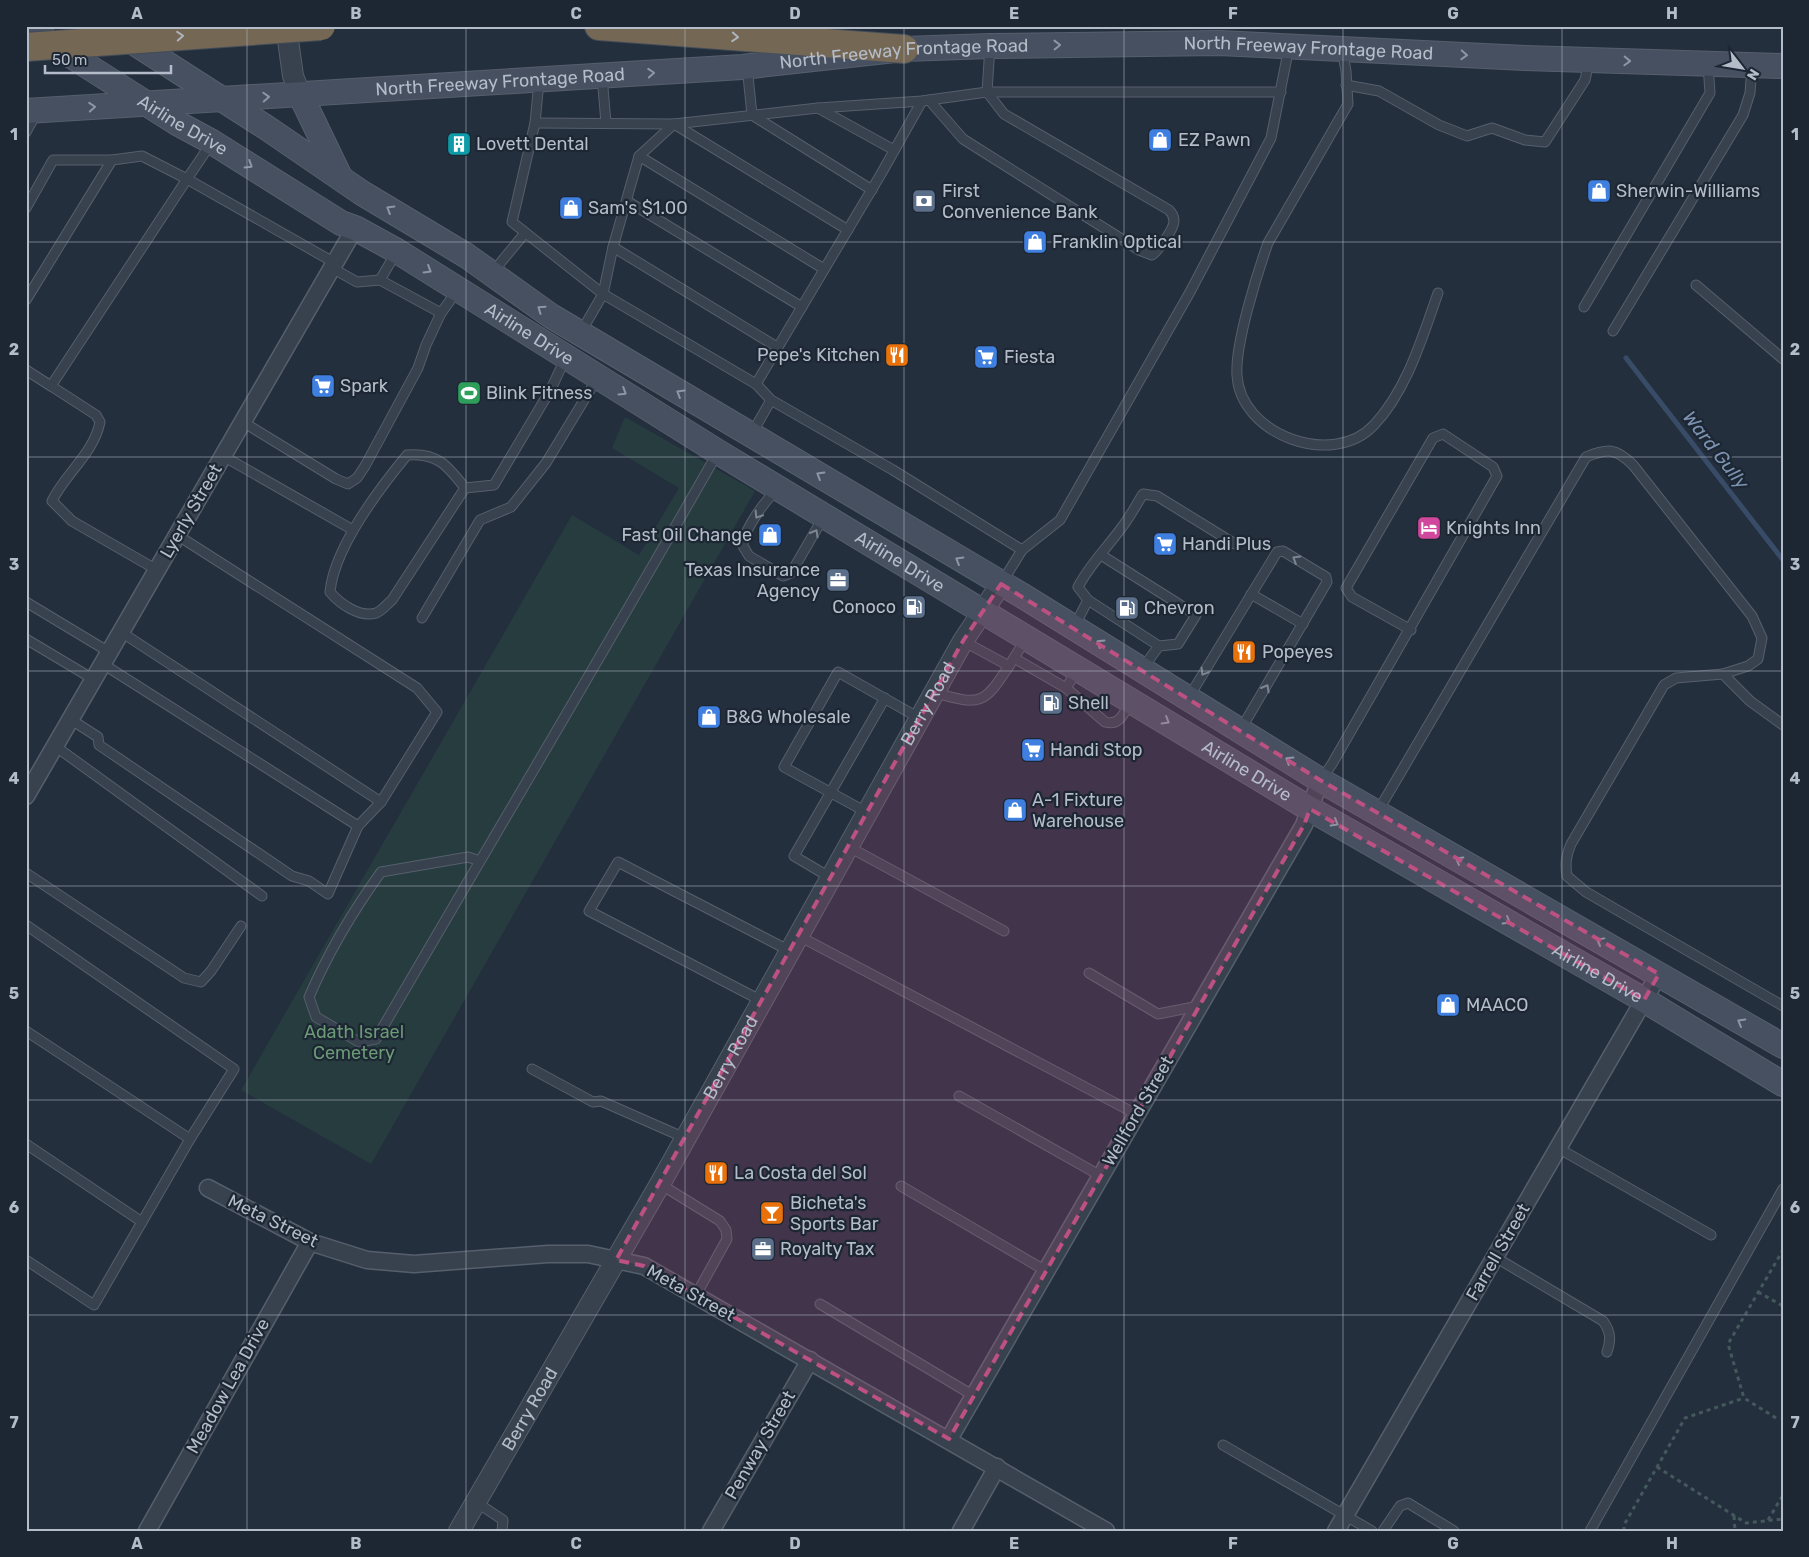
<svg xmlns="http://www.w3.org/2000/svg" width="1809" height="1557" font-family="Rubik,sans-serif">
<rect width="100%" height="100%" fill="#242f3e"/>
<path fill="#263c3f" d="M625,417L755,491L371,1164L241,1090L572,515L639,555L679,488L612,448Z"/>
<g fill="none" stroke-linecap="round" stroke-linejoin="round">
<path stroke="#394c67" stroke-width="5" d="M1626,358L1783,560"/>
<defs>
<g id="service">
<path d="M1342,49L1346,71L1348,104L1268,243C1257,274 1235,344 1237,375C1240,435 1333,469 1374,425C1407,390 1422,338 1438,293"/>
<path d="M747,66L752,115L872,190"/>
<path d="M602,76L606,123"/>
<path d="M539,81L535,123L512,222L603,294L756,384L771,400L893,470L1022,550"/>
<path d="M1346,85L1379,91L1439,125L1467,136L1492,128L1525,140L1545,142L1585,80L1589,61"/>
<path d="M929,100L963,139L1139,250L1152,255C1158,251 1174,229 1174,221C1174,217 1172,213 1169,210L1004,114L987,92L990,46"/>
<path d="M818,108L894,150"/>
<path d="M535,123L674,124L818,108L922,101L987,92H1281"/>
<path d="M674,124L848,230"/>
<path d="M26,132L37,112"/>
<path d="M639,156L824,269"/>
<path d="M627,201L802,307"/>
<path d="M26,208L53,160H112"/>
<path d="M613,247L777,347"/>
<path d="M332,268L357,282L380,280L441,313L457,291"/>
<path d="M492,273L525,233"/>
<path d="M380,280L397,251"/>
<path d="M1696,285L1783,359"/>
<path d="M26,300L112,160L142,156L187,179L212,142"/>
<path d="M1584,307L1710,93L1708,64"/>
<path d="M1613,331L1743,115L1750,93L1752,66"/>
<path d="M581,332L603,294L613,247L639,156L674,124"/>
<path d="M26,370L51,386L187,179L335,263"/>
<path d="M756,384L881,174L922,101"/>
<path d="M51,386L96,415L100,422C94,453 65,474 52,501L72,521L157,570"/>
<path d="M243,422L336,479L348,484L357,478L365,466L418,368L426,345L441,313"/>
<path d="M751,435L771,400"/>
<path d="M223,456L353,530"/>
<path d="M465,488C448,466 437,452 407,455C379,489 334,548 330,592C340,604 360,618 376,613C382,611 387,604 392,600L465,488L494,485L551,389L565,359"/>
<path d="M778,490C766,498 743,531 743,546L749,556L783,576L791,573L823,518"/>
<path d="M1101,555L1196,615L1178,644L1159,646L1142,669"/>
<path d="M1001,584L1022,550L1060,520L1190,292L1271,138L1289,47"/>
<path d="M1251,594L1303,624"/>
<path d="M1088,600L1078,587C1090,564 1107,548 1122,527C1130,517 1136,505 1143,494L1157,496L1235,544"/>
<path d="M26,602L109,652"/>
<path d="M422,618L480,520L511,507L546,463L598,377"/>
<path d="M1074,627L1088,600L1159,646"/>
<path d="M121,632L381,802"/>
<path d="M26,639L93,679"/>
<path d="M963,641L1009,666L1025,640"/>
<path d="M1014,658L1066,688L1078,669"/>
<path d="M103,664L358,826L381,802L437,712L417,688L177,535"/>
<path d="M1066,688L1105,722C1120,726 1124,713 1131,701"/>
<path d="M936,693C981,706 984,704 1009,666"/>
<path d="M1189,697L1277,552L1283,551L1326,577L1327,582L1241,729"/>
<path d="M70,719L98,737L99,745L292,876L309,881L328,894L358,826"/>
<path d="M1783,725L1750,701L1723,674L1676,678L1664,685L1571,844C1566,856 1565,864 1567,876L1586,892L1783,1006"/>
<path d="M55,746L262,896"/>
<path d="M1321,780L1332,764L1497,476L1493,467L1443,434L1433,438L1346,588L1352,597L1411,630"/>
<path d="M1378,811L1586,457C1608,448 1616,448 1633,465L1752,616L1762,638L1758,659L1748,666L1723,674"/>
<path d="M868,813L784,767L838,672L921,719"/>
<path d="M849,847L1004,931"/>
<path d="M480,861L468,857L381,872C353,911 328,953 309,997L316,1017L359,1042L376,1039C490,843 606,649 718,452"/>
<path d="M26,873L184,978L201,982L211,971L241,926"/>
<path d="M831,878L794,856L885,698"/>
<path d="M26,925L234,1069L190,1139L94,1305L26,1260"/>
<path d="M799,936L1136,1114"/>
<path d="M1089,973L1158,1014L1199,1006"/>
<path d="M762,1001L589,911L618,862L790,951"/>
<path d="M26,1031L190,1139"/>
<path d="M532,1069L593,1102L601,1101L685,1138"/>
<path d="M959,1096L1101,1176"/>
<path d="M26,1144L142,1222"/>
<path d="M1558,1148L1711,1235"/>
<path d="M660,1184L720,1221L726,1230L727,1239L696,1295"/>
<path d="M901,1186L1046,1271"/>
<path d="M1495,1257L1603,1321C1611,1332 1611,1340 1607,1352"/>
<path d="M820,1304L974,1396"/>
<path d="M1223,1445L1372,1531"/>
<path d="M476,1502L503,1520L502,1531"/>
<path d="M1383,1531L1400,1506L1408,1503L1454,1531"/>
<path d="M1590,1531L1783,1189"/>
</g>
<g id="minor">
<path d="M26,796L355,228"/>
<path d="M208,1188L310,1242L367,1260L414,1264L548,1254H588L644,1266L1106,1531"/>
<path d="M949,1439L1304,825L1320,780"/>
<path d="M147,1531L310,1242"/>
<path d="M711,1531L810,1360"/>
<path d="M961,1531L997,1467"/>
<path d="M1336,1531L1659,974"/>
</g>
<g id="tertiary">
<path d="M286,26L293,76L301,96"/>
<path id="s1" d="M459,1531L660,1184L963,641L1001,584"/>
</g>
<g id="secondary">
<path d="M108,26L267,128L362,193L467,256L551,316L1023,596L1320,780L1783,1046"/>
<path id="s2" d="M26,27L177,123L212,142L341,223L355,228L397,251L718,452L1310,809L1644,1000L1783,1084"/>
<path d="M301,96L340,177"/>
<path id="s3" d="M26,111L742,67L904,49L990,46L1219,43L1525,58L1783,66"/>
</g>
<path id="motorway" d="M599,26L904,49"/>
</defs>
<use href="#service" stroke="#565f6c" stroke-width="11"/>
<use href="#minor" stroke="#565f6c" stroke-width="19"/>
<use href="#tertiary" stroke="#565f6c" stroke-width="22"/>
<use href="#secondary" stroke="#565f6c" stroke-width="26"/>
<use href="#motorway" stroke="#434c59" stroke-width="30"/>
<g stroke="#44595c" stroke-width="3" stroke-dasharray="4 4" stroke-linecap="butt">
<path d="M1758,1292L1783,1306"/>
<path d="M1776,1418L1744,1398L1728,1344L1783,1250"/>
<path d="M1657,1467L1746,1523L1783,1519"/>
<path d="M1734,1516L1735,1531"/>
<path d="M1768,1520L1783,1495"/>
<path d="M1624,1531V1525L1685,1418L1744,1398"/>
</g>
<use href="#service" stroke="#38414e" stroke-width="9"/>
<use href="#minor" stroke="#38414e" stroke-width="16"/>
<use href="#tertiary" stroke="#38414e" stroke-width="20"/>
<use href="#secondary" stroke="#465061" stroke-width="24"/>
<use href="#motorway" stroke="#746855" stroke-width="28"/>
<defs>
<path id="motorway-bridge" d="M26,47L321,26"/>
</defs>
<use href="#motorway-bridge" stroke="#434c59" stroke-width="30" stroke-linecap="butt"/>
<use href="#motorway-bridge" stroke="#746855" stroke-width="28"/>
</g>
<defs><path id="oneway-chevron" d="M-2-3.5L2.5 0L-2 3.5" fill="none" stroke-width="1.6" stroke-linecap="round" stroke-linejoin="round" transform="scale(1.25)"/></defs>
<g stroke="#aeb4bd">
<use href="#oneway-chevron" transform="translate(180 36) rotate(-4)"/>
<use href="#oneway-chevron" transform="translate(735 37) rotate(4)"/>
</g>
<g stroke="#8e96a5">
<use href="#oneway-chevron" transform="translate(1057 45) rotate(-1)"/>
<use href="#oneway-chevron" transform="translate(1464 55) rotate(3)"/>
<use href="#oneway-chevron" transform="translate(1627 61) rotate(2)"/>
<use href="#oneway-chevron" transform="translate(651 73) rotate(-4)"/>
<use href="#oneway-chevron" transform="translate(266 97) rotate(-3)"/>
<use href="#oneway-chevron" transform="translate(92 107) rotate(-4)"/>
<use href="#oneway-chevron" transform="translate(249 165) rotate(32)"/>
<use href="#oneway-chevron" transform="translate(390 209) rotate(-149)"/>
<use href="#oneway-chevron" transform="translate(428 270) rotate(31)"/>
<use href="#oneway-chevron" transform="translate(541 309) rotate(-145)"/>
<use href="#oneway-chevron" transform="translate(623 392) rotate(32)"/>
<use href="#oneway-chevron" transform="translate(680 393) rotate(-149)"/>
<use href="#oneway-chevron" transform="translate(820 475) rotate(-149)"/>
<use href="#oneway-chevron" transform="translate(959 560) rotate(-149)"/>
<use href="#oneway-chevron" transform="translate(1100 643) rotate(-148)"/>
<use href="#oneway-chevron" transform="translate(1166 721) rotate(31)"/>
<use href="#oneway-chevron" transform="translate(1289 760) rotate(-148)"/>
<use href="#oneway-chevron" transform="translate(1335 823) rotate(30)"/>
<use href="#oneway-chevron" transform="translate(1459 860) rotate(-150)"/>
<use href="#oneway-chevron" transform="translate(1507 921) rotate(30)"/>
<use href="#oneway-chevron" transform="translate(1600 941) rotate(-151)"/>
<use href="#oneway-chevron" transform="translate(1741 1022) rotate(-150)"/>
</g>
<g stroke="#7c8592">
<use href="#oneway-chevron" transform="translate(758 515) rotate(122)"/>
<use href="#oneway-chevron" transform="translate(815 533) rotate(-60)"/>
<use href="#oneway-chevron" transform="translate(1296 559) rotate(-149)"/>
<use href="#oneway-chevron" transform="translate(1204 672) rotate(121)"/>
<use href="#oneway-chevron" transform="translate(1266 688) rotate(-60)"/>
</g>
<path fill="#bd5182" fill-opacity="0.2" stroke="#bd5182" stroke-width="4" stroke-dasharray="10 6" stroke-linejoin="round" d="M1001,584L1320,780L1659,974L1644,1000L1310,809L1304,825L949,1439L644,1266L616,1260L963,641Z"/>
<path fill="none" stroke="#b4bcc9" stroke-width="1" stroke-opacity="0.55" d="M247,26V1531M466,26V1531M685,26V1531M904,26V1531M1124,26V1531M1343,26V1531M1562,26V1531M26,242H1783M26,457H1783M26,671H1783M26,886H1783M26,1100H1783M26,1315H1783"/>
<defs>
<symbol id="shop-square" viewBox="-11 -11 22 22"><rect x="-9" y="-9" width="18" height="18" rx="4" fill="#3f7fe0" stroke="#1d2633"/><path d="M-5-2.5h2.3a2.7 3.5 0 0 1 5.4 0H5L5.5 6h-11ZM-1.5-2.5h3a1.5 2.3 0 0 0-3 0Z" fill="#fff"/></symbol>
<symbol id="building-square" viewBox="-11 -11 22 22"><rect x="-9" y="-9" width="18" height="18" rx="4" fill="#0f9aa8" stroke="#1d2633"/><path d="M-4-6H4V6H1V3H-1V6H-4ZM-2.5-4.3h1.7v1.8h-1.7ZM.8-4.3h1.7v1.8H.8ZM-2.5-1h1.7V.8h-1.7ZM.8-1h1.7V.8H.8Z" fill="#fff"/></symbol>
<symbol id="bank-square" viewBox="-11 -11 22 22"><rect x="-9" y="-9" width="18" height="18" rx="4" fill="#5c6f8a" stroke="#1d2633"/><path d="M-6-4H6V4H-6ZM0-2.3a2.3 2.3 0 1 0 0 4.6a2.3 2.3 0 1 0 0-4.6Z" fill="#fff"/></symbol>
<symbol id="restaurant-square" viewBox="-11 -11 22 22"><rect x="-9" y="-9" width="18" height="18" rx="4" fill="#e8710a" stroke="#1d2633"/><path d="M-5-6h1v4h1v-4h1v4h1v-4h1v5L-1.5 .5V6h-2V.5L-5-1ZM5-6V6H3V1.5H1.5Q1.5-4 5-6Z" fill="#fff"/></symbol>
<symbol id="supermarket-square" viewBox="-11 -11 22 22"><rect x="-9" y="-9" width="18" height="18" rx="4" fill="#3f7fe0" stroke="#1d2633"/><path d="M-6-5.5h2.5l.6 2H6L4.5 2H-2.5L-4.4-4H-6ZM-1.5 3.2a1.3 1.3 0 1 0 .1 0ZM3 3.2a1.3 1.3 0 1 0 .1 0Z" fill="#fff"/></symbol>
<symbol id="stadium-square" viewBox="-11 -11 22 22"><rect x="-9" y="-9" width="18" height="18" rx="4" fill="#2e9e5b" stroke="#1d2633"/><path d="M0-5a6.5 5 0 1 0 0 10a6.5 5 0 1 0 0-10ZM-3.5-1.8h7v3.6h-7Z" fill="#fff"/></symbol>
<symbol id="hotel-square" viewBox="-11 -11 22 22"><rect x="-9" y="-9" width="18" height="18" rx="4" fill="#d1479c" stroke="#1d2633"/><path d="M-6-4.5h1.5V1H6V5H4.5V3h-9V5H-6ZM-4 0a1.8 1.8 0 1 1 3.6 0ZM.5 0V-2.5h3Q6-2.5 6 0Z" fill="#fff"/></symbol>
<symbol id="office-square" viewBox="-11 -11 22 22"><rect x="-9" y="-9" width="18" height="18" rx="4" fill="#5c6f8a" stroke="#1d2633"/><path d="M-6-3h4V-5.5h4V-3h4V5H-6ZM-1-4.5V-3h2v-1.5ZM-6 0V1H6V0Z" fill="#fff"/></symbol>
<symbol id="fuel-square" viewBox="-11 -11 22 22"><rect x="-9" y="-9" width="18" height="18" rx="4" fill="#5c6f8a" stroke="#1d2633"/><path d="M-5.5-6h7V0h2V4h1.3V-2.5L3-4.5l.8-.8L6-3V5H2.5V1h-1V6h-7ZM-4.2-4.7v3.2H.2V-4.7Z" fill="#fff"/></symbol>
<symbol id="bar-square" viewBox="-11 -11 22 22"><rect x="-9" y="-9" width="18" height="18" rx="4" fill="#e8710a" stroke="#1d2633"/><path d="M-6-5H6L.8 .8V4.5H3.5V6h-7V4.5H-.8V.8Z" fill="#fff"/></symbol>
</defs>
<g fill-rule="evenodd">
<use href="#shop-square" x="1146" y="126" width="28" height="28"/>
<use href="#building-square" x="445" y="130" width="28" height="28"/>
<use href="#shop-square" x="1585" y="177" width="28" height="28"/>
<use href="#bank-square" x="910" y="187" width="28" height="28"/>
<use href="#shop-square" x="557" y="194" width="28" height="28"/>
<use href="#shop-square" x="1021" y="228" width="28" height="28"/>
<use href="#restaurant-square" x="883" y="341" width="28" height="28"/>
<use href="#supermarket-square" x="972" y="343" width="28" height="28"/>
<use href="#supermarket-square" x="309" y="372" width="28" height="28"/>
<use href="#stadium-square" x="455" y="379" width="28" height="28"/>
<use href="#hotel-square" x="1415" y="514" width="28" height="28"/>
<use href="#shop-square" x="756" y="521" width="28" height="28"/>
<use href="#supermarket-square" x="1151" y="530" width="28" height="28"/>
<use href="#office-square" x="824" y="566" width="28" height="28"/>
<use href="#fuel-square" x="900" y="593" width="28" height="28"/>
<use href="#fuel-square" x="1113" y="594" width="28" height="28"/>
<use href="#restaurant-square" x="1230" y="638" width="28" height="28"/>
<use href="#fuel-square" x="1037" y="689" width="28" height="28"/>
<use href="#shop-square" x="695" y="703" width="28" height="28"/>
<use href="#supermarket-square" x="1019" y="736" width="28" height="28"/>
<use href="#shop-square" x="1001" y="796" width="28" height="28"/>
<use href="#shop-square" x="1434" y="991" width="28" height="28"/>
<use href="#restaurant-square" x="702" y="1159" width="28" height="28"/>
<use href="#bar-square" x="758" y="1199" width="28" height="28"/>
<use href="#office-square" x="749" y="1235" width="28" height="28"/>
</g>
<g text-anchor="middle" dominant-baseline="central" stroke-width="4.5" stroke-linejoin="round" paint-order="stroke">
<g font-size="18" fill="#b4bcc9" stroke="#1d2633">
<text stroke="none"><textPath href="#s3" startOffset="1285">North Freeway Frontage Road</textPath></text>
<text stroke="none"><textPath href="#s3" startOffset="880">North Freeway Frontage Road</textPath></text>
<text stroke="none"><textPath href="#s3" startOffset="475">North Freeway Frontage Road</textPath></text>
<text stroke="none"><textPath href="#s2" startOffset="185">Airline Drive</textPath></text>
<text stroke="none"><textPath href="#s2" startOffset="590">Airline Drive</textPath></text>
<text transform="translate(191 511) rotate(-60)">Lyerly Street</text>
<text stroke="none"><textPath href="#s2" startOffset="1025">Airline Drive</textPath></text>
<text stroke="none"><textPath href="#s1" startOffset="951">Berry Road</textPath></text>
<text stroke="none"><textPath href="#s2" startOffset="1430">Airline Drive</textPath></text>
<text stroke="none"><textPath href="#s2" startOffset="1835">Airline Drive</textPath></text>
<text stroke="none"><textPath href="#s1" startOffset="546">Berry Road</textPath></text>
<text transform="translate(1138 1111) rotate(-60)">Wellford Street</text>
<text transform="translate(273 1221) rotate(26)">Meta Street</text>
<text transform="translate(1498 1252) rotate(-60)">Farrell Street</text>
<text transform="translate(691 1293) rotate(29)">Meta Street</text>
<text transform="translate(228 1386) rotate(-61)">Meadow Lea Drive</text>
<text stroke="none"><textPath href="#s1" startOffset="141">Berry Road</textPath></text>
<text transform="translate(760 1445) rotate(-60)">Penway Street</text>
</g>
<g font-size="18" fill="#b4bcc9" stroke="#1d2633" text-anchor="start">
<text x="1178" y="140">EZ Pawn</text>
<text x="476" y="144">Lovett Dental</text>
<text x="942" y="191">First<tspan x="942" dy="21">Convenience Bank</tspan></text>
<text x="1616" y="191">Sherwin-Williams</text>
<text x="588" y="208">Sam's $1.00</text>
<text x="1052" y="242">Franklin Optical</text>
<text x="880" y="355" text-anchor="end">Pepe's Kitchen</text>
<text x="1004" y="357">Fiesta</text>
<text x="340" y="386">Spark</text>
<text x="486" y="393">Blink Fitness</text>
<text x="1446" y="528">Knights Inn</text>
<text x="752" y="535" text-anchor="end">Fast Oil Change</text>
<text x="1182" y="544">Handi Plus</text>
<text x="820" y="570" text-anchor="end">Texas Insurance<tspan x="820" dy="21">Agency</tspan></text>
<text x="896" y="607" text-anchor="end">Conoco</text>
<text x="1144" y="608">Chevron</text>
<text x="1262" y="652">Popeyes</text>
<text x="1068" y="703">Shell</text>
<text x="726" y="717">B&amp;G Wholesale</text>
<text x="1050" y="750">Handi Stop</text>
<text x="1032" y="800">A-1 Fixture<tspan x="1032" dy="21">Warehouse</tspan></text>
<text x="1466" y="1005">MAACO</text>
<text x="734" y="1173">La Costa del Sol</text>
<text x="790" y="1203">Bicheta's<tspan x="790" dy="21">Sports Bar</tspan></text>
<text x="780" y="1249">Royalty Tax</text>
</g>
<g font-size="18" fill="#6b9a76" stroke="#1d2633">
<text x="354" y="1032">Adath Israel<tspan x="354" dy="21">Cemetery</tspan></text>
</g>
<g font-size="19" font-style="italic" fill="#7c92b1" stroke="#1d2633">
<text transform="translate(1716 450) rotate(52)">Ward Gully</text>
</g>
</g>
<rect width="1809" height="1557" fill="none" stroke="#1d2633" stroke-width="55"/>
<g transform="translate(1742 68) rotate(121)" stroke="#1d2633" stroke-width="4" paint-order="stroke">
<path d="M0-4L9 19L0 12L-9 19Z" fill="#b4bcc9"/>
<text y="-8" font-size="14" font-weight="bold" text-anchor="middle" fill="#b4bcc9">N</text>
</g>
<path d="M45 65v8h126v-8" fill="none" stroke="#b4bcc9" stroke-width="2.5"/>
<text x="52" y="65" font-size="15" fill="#b4bcc9" stroke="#1d2633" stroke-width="4" paint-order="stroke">50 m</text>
<rect x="28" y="28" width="1754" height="1502" fill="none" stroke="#b4bcc9" stroke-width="2"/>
<g font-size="16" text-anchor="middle" font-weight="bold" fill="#b4bcc9">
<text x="137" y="19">A</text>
<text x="356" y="19">B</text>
<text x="576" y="19">C</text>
<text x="795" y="19">D</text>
<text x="1014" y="19">E</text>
<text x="1233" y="19">F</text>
<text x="1453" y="19">G</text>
<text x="1672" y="19">H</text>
<text x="14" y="140">1</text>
<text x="1795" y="140">1</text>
<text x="14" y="355">2</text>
<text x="1795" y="355">2</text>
<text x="14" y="570">3</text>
<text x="1795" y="570">3</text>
<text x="14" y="784">4</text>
<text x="1795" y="784">4</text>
<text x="14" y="999">5</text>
<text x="1795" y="999">5</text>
<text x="14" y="1213">6</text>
<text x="1795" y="1213">6</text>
<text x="14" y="1428">7</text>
<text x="1795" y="1428">7</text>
<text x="137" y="1549">A</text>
<text x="356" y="1549">B</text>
<text x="576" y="1549">C</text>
<text x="795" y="1549">D</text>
<text x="1014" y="1549">E</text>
<text x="1233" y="1549">F</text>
<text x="1453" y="1549">G</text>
<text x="1672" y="1549">H</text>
</g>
</svg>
